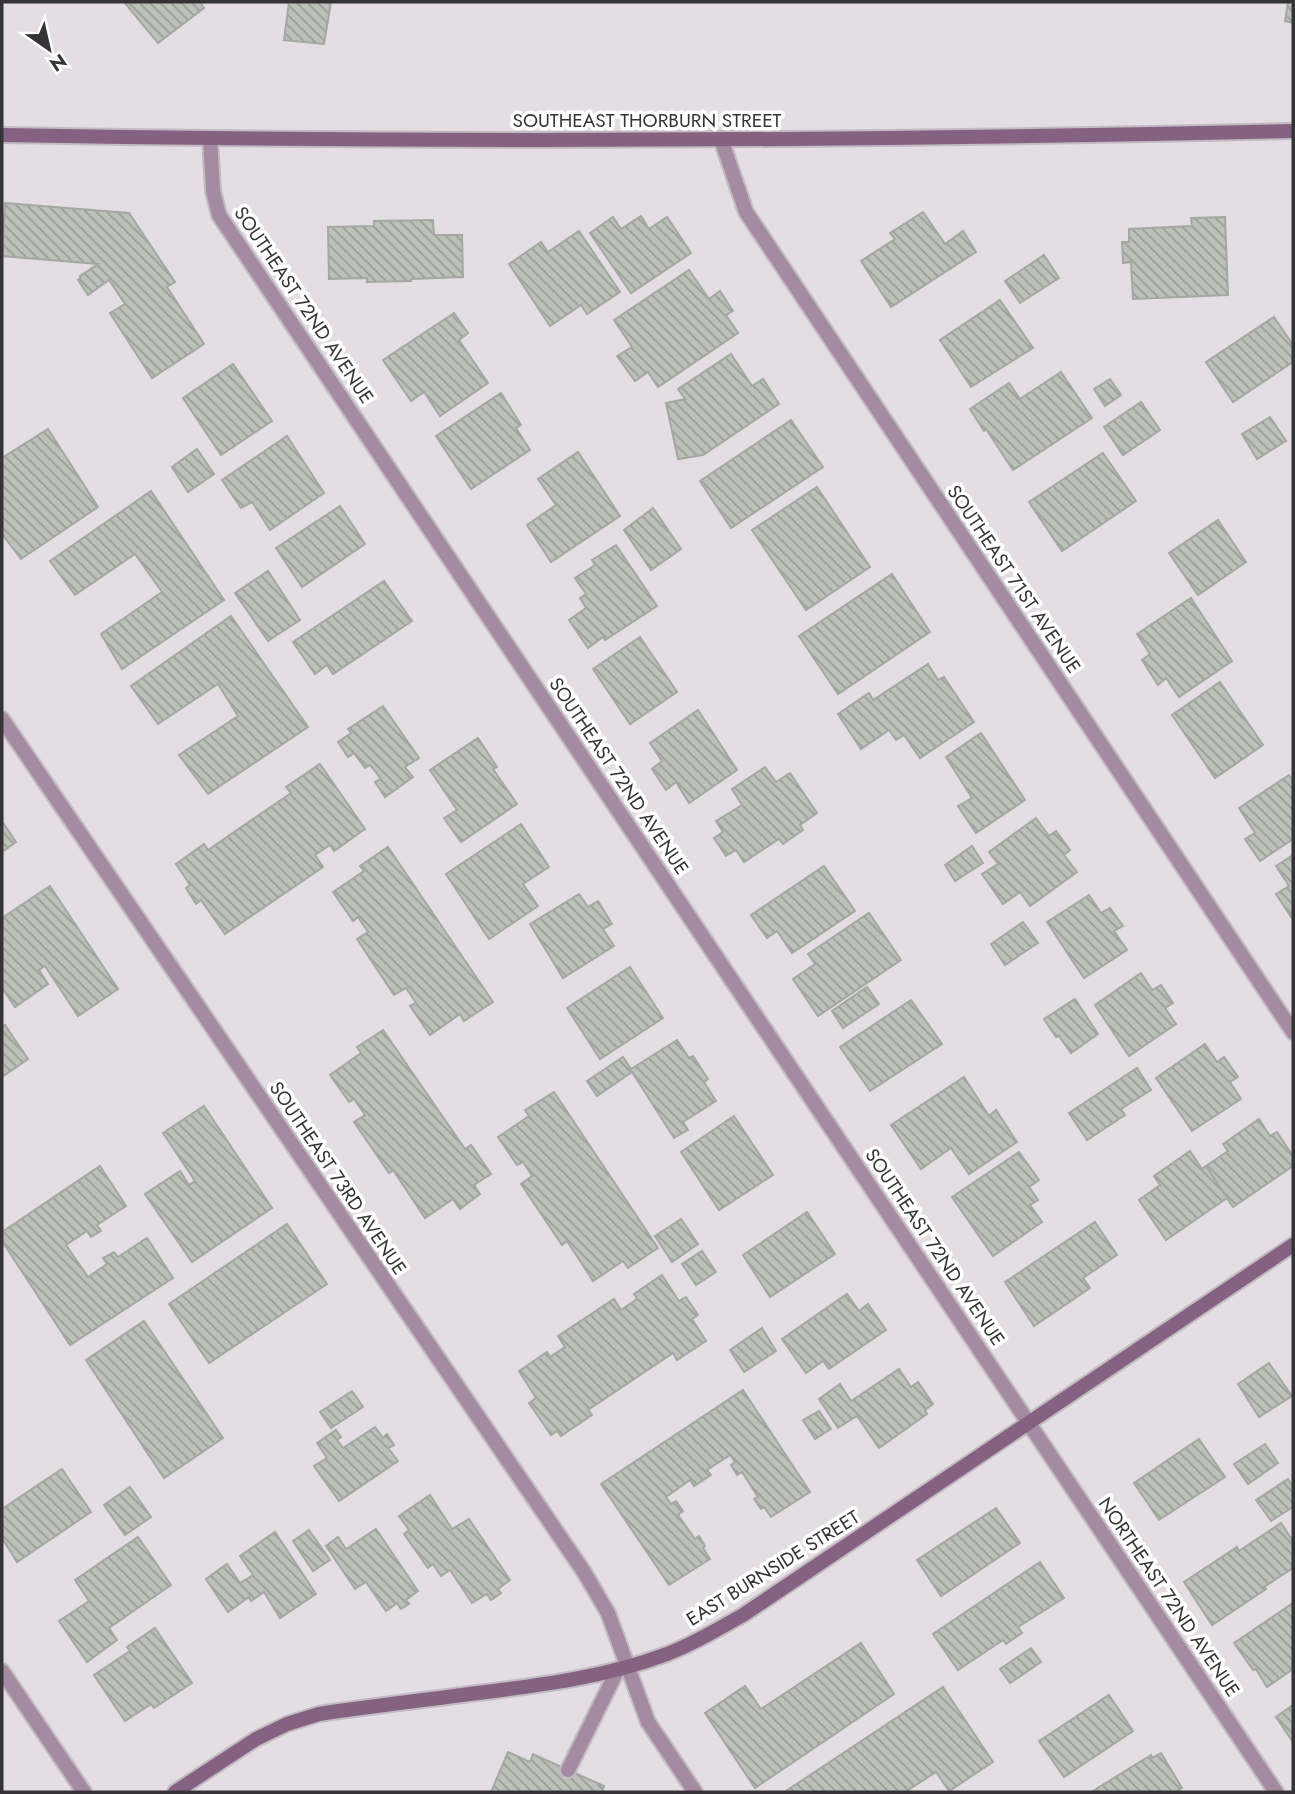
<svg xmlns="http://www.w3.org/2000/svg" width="1295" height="1794" font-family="Jost,sans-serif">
<defs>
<pattern id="building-back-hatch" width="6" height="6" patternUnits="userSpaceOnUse" patternTransform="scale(1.75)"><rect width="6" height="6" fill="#bcc1b9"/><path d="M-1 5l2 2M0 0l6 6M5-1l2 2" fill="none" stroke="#9a9d97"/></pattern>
</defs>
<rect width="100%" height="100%" fill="#e5dde4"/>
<g fill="url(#building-back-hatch)" stroke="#a3a8a1" stroke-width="2">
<path d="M124,2H200L204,8L158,43Z"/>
<path d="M289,2H331L324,44L284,40Z"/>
<path d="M1288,2H1293V23L1285,21Z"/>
<path d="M5,203L129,213L175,282L167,287L204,344L152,378L110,313L125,304L109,280L88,295L78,280L81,277L80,276L98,264L2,256Z"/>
<path d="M923,212L945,244L963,231L976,252L891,307L861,261L895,239L890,233Z"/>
<path d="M641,216L649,229L667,217L691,253L631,293L590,233L613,217L621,229Z"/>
<path d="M1225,217L1228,295L1133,299L1131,262L1123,263L1122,242H1129V229L1192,226L1191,218Z"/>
<path d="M433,220L434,235H462L463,277L411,279V281L367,282V278L329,279L328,227L374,226V221Z"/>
<path d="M579,231L620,292L587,314L581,305L550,326L509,264L541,242L548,252Z"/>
<path d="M1044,255L1059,278L1020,303L1005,281Z"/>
<path d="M689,270L709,299L720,291L733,311L726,315L738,333L658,387L648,372L635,381L617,356L632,347L614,320Z"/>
<path d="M1000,300L1033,348L971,387L940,340Z"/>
<path d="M454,313L468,333L459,340L488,383L440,416L424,392L411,401L383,360Z"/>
<path d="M1274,317L1293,345V362L1233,402L1206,362Z"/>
<path d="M731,354L752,386L763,379L779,404L703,455L678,459L666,403L685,399L678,389Z"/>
<path d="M233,364L272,421L221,455L183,398Z"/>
<path d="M1061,372L1092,418L1013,470L986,429L984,431L970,409L1009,383L1020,399Z"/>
<path d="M1110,379L1121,395L1105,406L1094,389Z"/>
<path d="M501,393L521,425L516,428L530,450L471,489L436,436Z"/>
<path d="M1141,402L1160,430L1123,455L1104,427Z"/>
<path d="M1270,417L1286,441L1257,459L1242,434Z"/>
<path d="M791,420L823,467L731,528L700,481Z"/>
<path d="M48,429L98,507L21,559L2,534V458Z"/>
<path d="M287,436L324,493L270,530L252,502L241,508L222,480Z"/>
<path d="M197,449L214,474L188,492L172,467Z"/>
<path d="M578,452L620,516L551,562L527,525L556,505L538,479Z"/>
<path d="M1103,453L1136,501L1062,551L1029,502Z"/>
<path d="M817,487L870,567L806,610L752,530Z"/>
<path d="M151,491L224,600L122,669L101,634L162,592L135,554L75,595L50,561Z"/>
<path d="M340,506L365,544L302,587L276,548Z"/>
<path d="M653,508L681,549L651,570L624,530Z"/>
<path d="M1218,520L1246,562L1198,595L1169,553Z"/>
<path d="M616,545L657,606L605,640L603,637L588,648L569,620L586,608L580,598L586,594L575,578L595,565L592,560Z"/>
<path d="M268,571L300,620L268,641L235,593Z"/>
<path d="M892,574L930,632L838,694L799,636Z"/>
<path d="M384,581L412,621L333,674L327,665L315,674L293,642Z"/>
<path d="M1191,598L1232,661L1179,697L1166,678L1158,685L1142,660L1150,654L1137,634Z"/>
<path d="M231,616L308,727L208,794L179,755L238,716L218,684L158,724L131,686Z"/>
<path d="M640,637L677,692L630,724L593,669Z"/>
<path d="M928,664L938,680L944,677L974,722L920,758L904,735L896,740L889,730L861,749L838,714L869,693L873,700Z"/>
<path d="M1220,682L1263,745L1215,778L1172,715Z"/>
<path d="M383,706L419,758L405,767L413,777L385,797L375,782L381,779L370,765L365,768L354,753L348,757L338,742L351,733L348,729Z"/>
<path d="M698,710L737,770L689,803L676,782L666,790L652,769L662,761L650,743Z"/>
<path d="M981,733L1025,800L976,833L958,806L972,798L946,757Z"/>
<path d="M478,738L497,767L493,769L517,804L461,842L444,818L457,810L430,770Z"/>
<path d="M320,764L365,829L334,851L330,845L315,855L323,867L225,934L201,900L196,904L186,888L190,885L176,864L204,844L208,850L291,793L286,787Z"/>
<path d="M765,767L776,782L790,773L817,813L800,825L803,830L783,844L779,839L744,862L736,850L726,856L714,838L723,832L716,821L742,805L732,789Z"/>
<path d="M1289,775L1293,780V839L1260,861L1245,839L1255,833L1239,808Z"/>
<path d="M1036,818L1049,836L1056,831L1070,850L1064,855L1077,872L1030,906L1020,892L1003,904L982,874L998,864L989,852Z"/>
<path d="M2,821L16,842L2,852Z"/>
<path d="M521,824L549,867L523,884L538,906L489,939L446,874Z"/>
<path d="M972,846L983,863L955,881L945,865Z"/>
<path d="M388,847L493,1002L464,1021L460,1014L430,1035L410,1006L416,1003L406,988L394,995L357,939L368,932L358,917L353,921L333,892L364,871L360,866Z"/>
<path d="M1293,855V920L1276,894L1289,886L1276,866Z"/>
<path d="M824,866L855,911L792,953L777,931L767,938L751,915Z"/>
<path d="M50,886L118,989L78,1016L45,966L39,970L48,984L15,1007L2,988V918Z"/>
<path d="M579,894L588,907L598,901L612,924L603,929L614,946L563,978L530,924Z"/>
<path d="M1089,895L1101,913L1110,908L1123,926L1114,931L1127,950L1084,978L1047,922Z"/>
<path d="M869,913L901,960L818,1016L793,979L815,964L808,954Z"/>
<path d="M1023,922L1038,943L1005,965L991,944Z"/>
<path d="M630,967L663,1018L600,1059L567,1008Z"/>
<path d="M1141,973L1152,990L1161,985L1173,1003L1165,1008L1176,1024L1129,1056L1095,1005Z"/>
<path d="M867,987L879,1004L843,1028L832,1011Z"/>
<path d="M1075,999L1098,1034L1071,1053L1059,1036L1056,1037L1044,1019Z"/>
<path d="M911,1000L942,1044L870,1091L840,1047Z"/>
<path d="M5,1025L28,1059L2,1077V1027Z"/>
<path d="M383,1030L465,1149L471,1145L491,1174L474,1185L480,1194L460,1209L453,1199L425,1218L393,1170L389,1173L354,1122L365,1115L354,1099L349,1102L330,1075L361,1053L357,1047Z"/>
<path d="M677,1040L689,1058L693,1056L708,1079L704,1082L716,1101L683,1122L688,1130L674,1138L632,1072L597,1096L587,1081L623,1057L631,1069Z"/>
<path d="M1205,1044L1217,1062L1224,1057L1238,1077L1230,1082L1241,1099L1192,1131L1156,1078Z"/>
<path d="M1137,1068L1151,1090L1121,1109L1125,1115L1087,1140L1069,1113Z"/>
<path d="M964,1077L989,1116L996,1110L1017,1142L969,1174L951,1148L921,1169L891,1125Z"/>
<path d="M554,1092L658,1248L628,1268L623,1261L593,1281L567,1241L562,1245L521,1184L532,1176L523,1162L517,1165L498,1137L529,1116L525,1110Z"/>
<path d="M204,1106L272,1208L192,1262L145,1194L180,1171L189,1185L195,1181L163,1133Z"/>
<path d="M734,1116L773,1175L719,1210L681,1152Z"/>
<path d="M1259,1119L1270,1136L1277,1132L1293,1156V1166L1233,1207L1206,1166L1228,1151L1223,1144Z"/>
<path d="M1190,1151L1202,1169L1206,1166L1227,1198L1166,1240L1139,1200L1160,1185L1154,1176Z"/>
<path d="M1019,1152L1039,1180L1029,1187L1038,1200L1030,1205L1042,1222L993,1256L952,1197Z"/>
<path d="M100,1166L126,1206L97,1225L101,1231L91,1237L87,1231L66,1245L88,1277L107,1264L103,1258L114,1252L118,1257L147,1238L173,1278L70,1345L2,1241V1232Z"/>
<path d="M807,1212L835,1254L770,1297L743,1255Z"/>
<path d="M681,1219L698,1244L672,1262L655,1236Z"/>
<path d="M1095,1222L1117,1255L1083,1278L1090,1288L1034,1326L1005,1282Z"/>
<path d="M287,1224L327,1284L209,1363L169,1304Z"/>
<path d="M702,1251L716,1272L696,1285L682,1264Z"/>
<path d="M662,1275L679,1301L686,1297L698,1315L692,1319L706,1341L677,1360L673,1353L588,1410L592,1415L561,1436L557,1431L551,1435L529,1403L536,1398L519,1371L547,1352L550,1357L565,1347L558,1336L614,1299L621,1310L637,1299L634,1294Z"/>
<path d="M847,1294L859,1311L868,1304L886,1330L829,1369L823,1361L806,1373L782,1339Z"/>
<path d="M144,1321L223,1438L164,1478L86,1360Z"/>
<path d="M762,1328L776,1351L744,1372L730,1350Z"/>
<path d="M1269,1363L1292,1396L1259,1417L1238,1384Z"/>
<path d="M899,1369L911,1387L918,1382L933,1404L925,1410L927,1414L879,1448L857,1416L838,1428L819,1399L840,1384L851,1401Z"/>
<path d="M743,1390L810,1492L771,1517L764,1507L761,1509L754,1499L758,1497L742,1472L737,1475L731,1465L735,1462L730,1455L707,1470L711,1475L694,1486L690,1480L666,1497L671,1504L676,1501L683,1511L678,1515L695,1539L699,1536L705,1546L703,1548L710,1559L669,1585L601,1484Z"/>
<path d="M352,1391L363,1407L331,1428L320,1412Z"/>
<path d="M819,1411L831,1429L815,1439L803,1420Z"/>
<path d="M375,1427L383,1438L387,1434L394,1445L388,1448L398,1461L339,1501L314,1466L327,1458L317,1443L336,1430L341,1437L337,1440L343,1448Z"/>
<path d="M1199,1439L1225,1477L1159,1520L1134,1483Z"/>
<path d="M1265,1444L1278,1463L1248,1484L1234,1464Z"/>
<path d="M62,1469L91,1512L17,1562L2,1538V1509Z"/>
<path d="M1288,1479L1293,1487V1507L1271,1521L1256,1500Z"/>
<path d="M130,1487L151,1517L125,1535L104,1505Z"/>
<path d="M430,1495L452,1529L469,1519L510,1580L498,1589L501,1593L491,1600L487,1594L472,1603L450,1570L441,1576L433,1564L428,1568L404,1534L409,1530L399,1516Z"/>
<path d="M996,1508L1020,1543L941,1596L917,1560Z"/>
<path d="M1281,1523L1293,1541V1568L1264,1587L1266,1589L1212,1625L1184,1582L1237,1547L1239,1551Z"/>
<path d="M376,1529L418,1591L406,1600L409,1604L401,1609L397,1603L386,1611L366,1582L355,1589L326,1546L338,1537L346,1549Z"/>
<path d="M309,1530L330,1560L313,1571L293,1541Z"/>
<path d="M275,1532L316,1594L280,1618L264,1592L251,1601L249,1597L228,1612L206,1579L227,1564L240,1583L253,1575L240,1556Z"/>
<path d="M138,1537L171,1585L109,1628L117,1640L87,1662L59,1621L89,1601L75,1580Z"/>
<path d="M1040,1562L1064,1598L1018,1627L1022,1633L1006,1644L1003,1640L958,1670L933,1634Z"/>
<path d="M1293,1603V1669L1267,1687L1256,1669L1253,1670L1234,1643Z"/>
<path d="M155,1628L192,1683L154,1708L151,1704L125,1721L94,1675L130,1651L127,1647Z"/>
<path d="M861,1643L894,1694L755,1788L705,1713L745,1686L761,1709Z"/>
<path d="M1031,1648L1041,1662L1010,1683L1000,1669Z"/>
<path d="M943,1687L993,1762L949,1791L936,1772L905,1792H787L786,1791Z"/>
<path d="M1109,1695L1133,1731L1064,1777L1039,1741Z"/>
<path d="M1293,1705V1742L1276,1717Z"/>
<path d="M508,1752L530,1762L533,1754L604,1786L602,1792H491Z"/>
<path d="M1161,1753L1182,1788L1176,1792H1094L1093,1791L1151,1755L1152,1758Z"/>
</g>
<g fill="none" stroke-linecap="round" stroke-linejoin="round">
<defs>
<path id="lane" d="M568,1770L618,1669"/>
<g id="street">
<path d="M210,139L213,191L219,215L1276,1792"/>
<path d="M721,139L746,212L1293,1032"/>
<path d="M2,719L584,1572L608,1613L648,1722L695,1792"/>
<path d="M2,1671L84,1792"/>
</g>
<g id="secondary">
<path d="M2,135C432,143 863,141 1293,131"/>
<path d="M175,1792L256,1739L287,1724L319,1714C372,1706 425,1700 478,1693C542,1685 606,1677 667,1654C694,1644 718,1629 743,1615L1293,1245"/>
</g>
</defs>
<use href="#lane" stroke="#c2bbc1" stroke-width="18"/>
<use href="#street" stroke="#c2bbc1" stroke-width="18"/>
<use href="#secondary" stroke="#c2bbc1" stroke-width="18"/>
<use href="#lane" stroke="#a48ba1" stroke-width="14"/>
<use href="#street" stroke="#a48ba1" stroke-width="14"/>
<use href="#secondary" stroke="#866282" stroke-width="14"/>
</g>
<g text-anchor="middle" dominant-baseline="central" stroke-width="7" stroke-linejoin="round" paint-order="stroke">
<g font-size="19" fill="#353335" stroke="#fff">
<text x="647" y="120">SOUTHEAST THORBURN STREET</text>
<text transform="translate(304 305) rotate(56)">SOUTHEAST 72ND AVENUE</text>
<text transform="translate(1014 579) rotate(56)">SOUTHEAST 71ST AVENUE</text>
<text transform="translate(619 776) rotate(56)">SOUTHEAST 72ND AVENUE</text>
<text transform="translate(338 1178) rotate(56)">SOUTHEAST 73RD AVENUE</text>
<text transform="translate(935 1247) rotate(56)">SOUTHEAST 72ND AVENUE</text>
<text transform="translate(773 1568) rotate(-32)">EAST BURNSIDE STREET</text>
<text transform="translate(1169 1597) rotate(56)">NORTHEAST 72ND AVENUE</text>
</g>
</g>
<rect width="1295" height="1794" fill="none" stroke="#353335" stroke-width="7"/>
<g transform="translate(49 49) rotate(146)" stroke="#ffffff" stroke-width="5" paint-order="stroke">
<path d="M0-5L12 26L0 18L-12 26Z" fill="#353335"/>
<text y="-10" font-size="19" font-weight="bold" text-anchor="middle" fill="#353335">N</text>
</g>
</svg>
